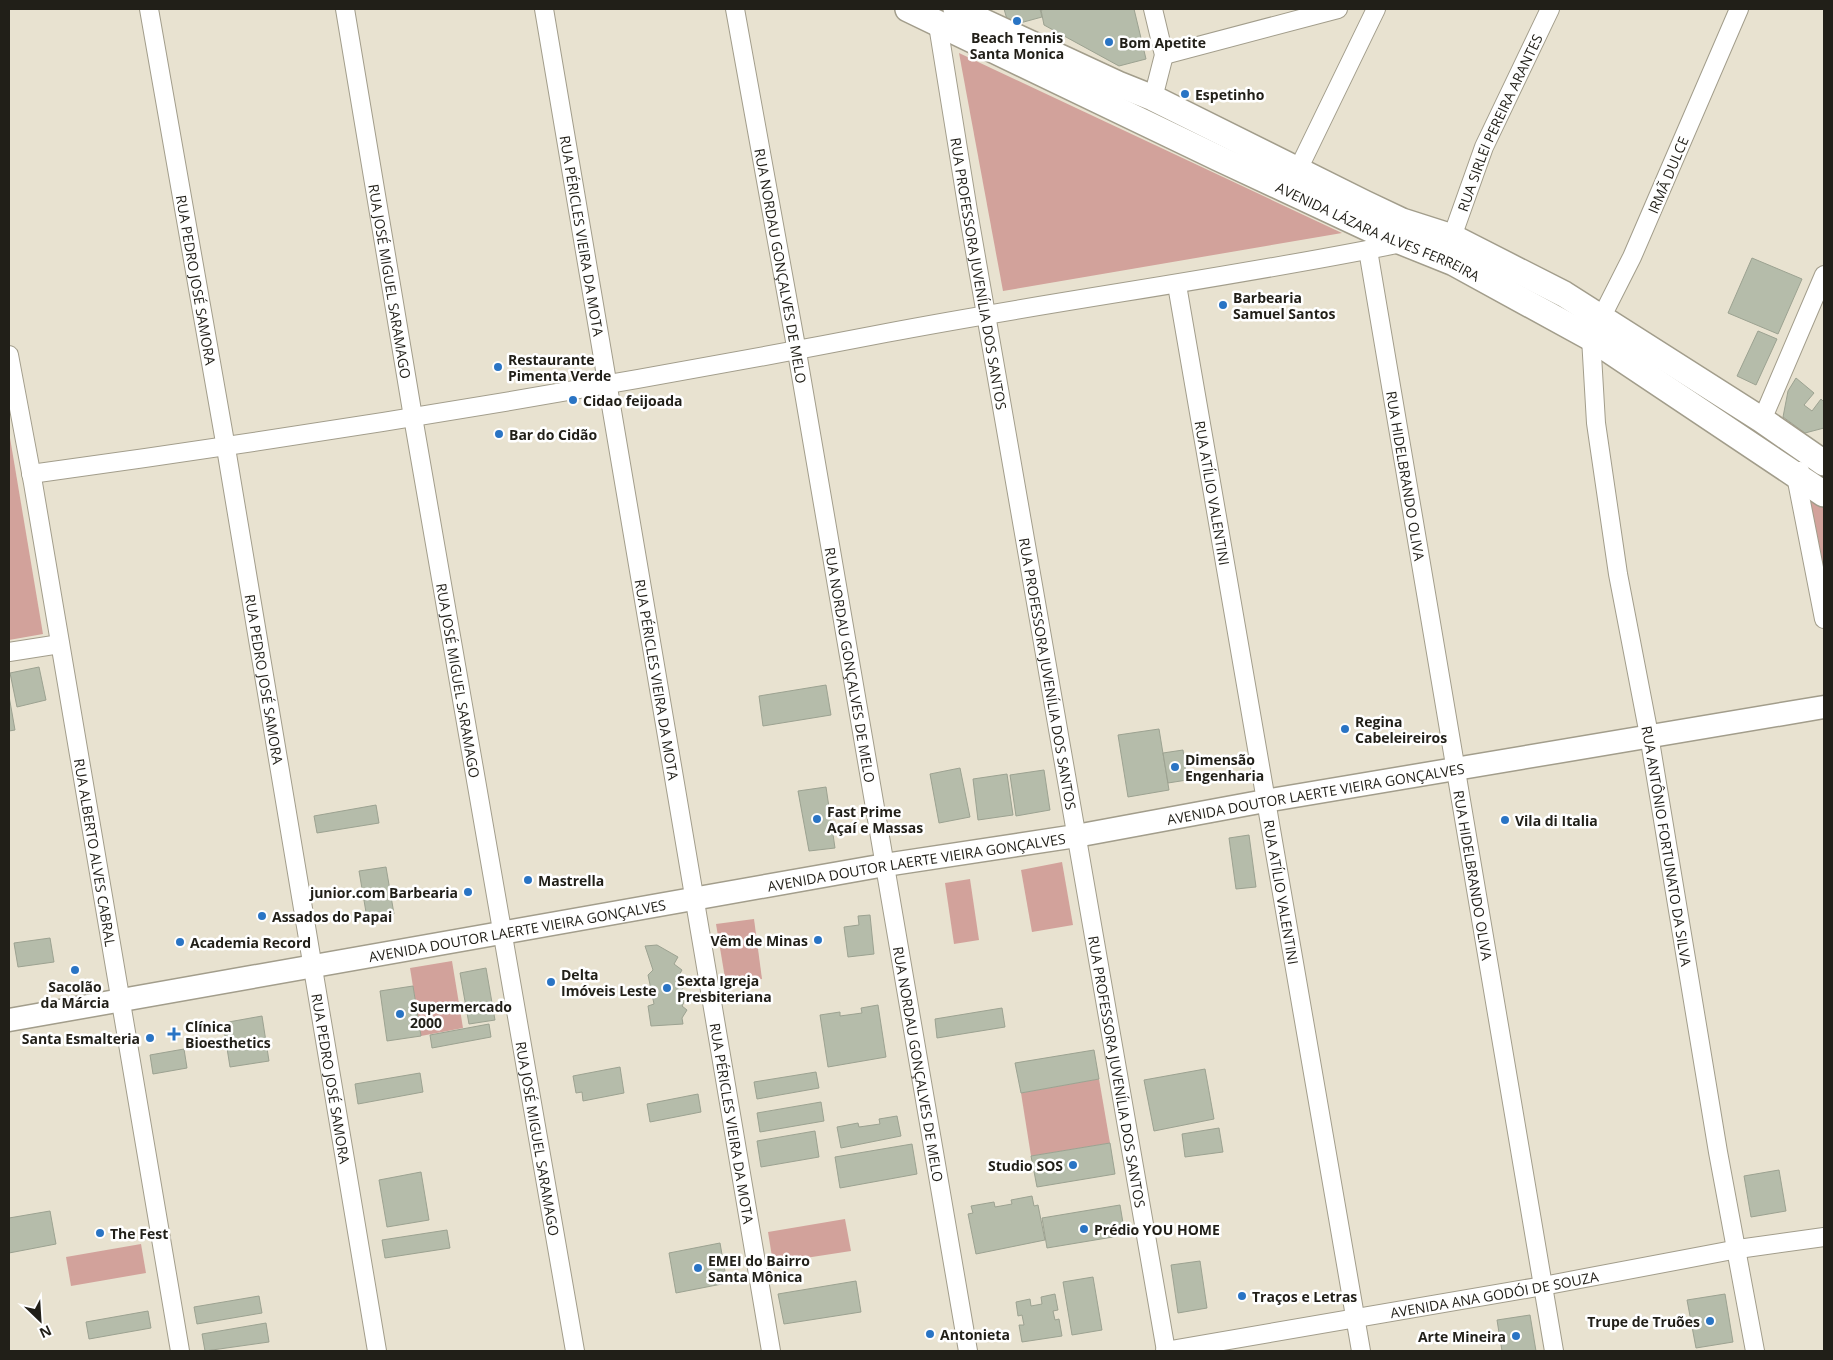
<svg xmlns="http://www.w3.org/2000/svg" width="1833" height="1360" font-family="'Open Sans',sans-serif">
<rect width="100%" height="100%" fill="#e8e2d0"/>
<g fill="#d2a29b">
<path d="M959,53L1342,233L1003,291Z"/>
<path d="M9,432L43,634L9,640Z"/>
<path d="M1795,478L1824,498V619Z"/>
<path d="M1062,862L1073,925L1032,932L1021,870Z"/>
<path d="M970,879L979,940L954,944L945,883Z"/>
<path d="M754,919L762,979L726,984L716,924Z"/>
<path d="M452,961L463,1028L421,1036L410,968Z"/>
<path d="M1099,1079L1110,1143L1031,1156L1021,1093Z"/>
<path d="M845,1219L851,1251L773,1263L768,1232Z"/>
<path d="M141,1244L146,1273L71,1286L66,1257Z"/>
</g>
<g fill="#b5bcaa" stroke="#9ca291">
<path d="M1004,9H1040L1042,17L1009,26Z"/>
<path d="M1046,9H1134L1146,59L1119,66L1044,25L1041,10Z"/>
<path d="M1752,258L1802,279L1778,334L1728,313Z"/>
<path d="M1758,331L1777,339L1756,385L1737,376Z"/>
<path d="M1796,378L1814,393L1804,405L1812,411L1821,399L1824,402V428L1805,433L1783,417L1788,391Z"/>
<path d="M39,667L46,700L17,707L10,673Z"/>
<path d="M826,685L831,715L763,726L759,696Z"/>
<path d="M9,696L15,730L9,731Z"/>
<path d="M1159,729L1169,790L1128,797L1118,735Z"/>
<path d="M1183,750L1187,780L1168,783L1163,753Z"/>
<path d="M960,768L970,817L939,823L930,774Z"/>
<path d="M1044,770L1050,810L1016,816L1010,775Z"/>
<path d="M1007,774L1013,815L978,820L973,779Z"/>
<path d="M826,787L835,848L809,851L798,791Z"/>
<path d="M376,805L379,823L317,833L314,816Z"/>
<path d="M1249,835L1256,887L1236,889L1229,838Z"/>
<path d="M386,867L394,914L367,918L359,871Z"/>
<path d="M870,915L874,954L848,957L844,927L859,925L858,916Z"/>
<path d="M50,938L54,962L18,967L14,943Z"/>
<path d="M657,945L678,957L674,964L682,970L678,977L686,984L680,992L687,997L682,1006L687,1010L682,1018L683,1024L651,1026L648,1006L654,1004L648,975L653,970L645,946Z"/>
<path d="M486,968L495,1020L469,1024L460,973Z"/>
<path d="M413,986L421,1036L387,1041L380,991Z"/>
<path d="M878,1005L886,1057L828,1067L820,1015L840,1012V1016L862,1013L861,1008Z"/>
<path d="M1002,1008L1005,1027L937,1038L935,1019Z"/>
<path d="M262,1016L269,1061L230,1067L223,1023Z"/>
<path d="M489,1024L491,1037L432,1048L430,1035Z"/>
<path d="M184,1049L187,1068L153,1074L150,1055Z"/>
<path d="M1094,1050L1099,1079L1021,1093L1015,1063Z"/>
<path d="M620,1067L624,1093L583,1101L582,1092L576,1093L573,1076Z"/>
<path d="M1205,1069L1214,1119L1154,1131L1144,1080Z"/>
<path d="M816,1072L819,1088L757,1099L754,1082Z"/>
<path d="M420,1073L423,1092L358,1104L355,1084Z"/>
<path d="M698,1094L701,1112L650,1122L647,1104Z"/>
<path d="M821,1102L824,1121L760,1132L757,1113Z"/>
<path d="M897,1116L901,1136L841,1148L837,1127L858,1123L859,1127L880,1124L879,1119Z"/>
<path d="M1219,1128L1223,1152L1185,1157L1182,1134Z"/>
<path d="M815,1131L819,1157L761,1167L757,1141Z"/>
<path d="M1110,1143L1115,1174L1037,1187L1031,1156Z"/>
<path d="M912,1144L917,1174L840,1188L835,1157Z"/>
<path d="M1779,1170L1786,1211L1751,1217L1744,1176Z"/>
<path d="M421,1172L429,1220L387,1227L379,1180Z"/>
<path d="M1032,1196L1034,1206L1038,1205L1045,1240L976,1254L968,1214L973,1213L971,1206L994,1202L995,1207L1012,1204L1011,1200Z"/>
<path d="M1120,1205L1125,1235L1047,1248L1042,1218Z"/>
<path d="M50,1211L56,1244L9,1253V1218Z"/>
<path d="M447,1230L450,1248L385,1258L382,1240Z"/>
<path d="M720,1243L727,1283L676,1293L669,1253Z"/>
<path d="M1200,1261L1207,1308L1178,1313L1171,1265Z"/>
<path d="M1093,1277L1102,1330L1072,1335L1063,1282Z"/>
<path d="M856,1281L861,1312L784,1324L778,1294Z"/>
<path d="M1055,1294L1058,1310L1053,1311L1055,1320L1059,1319L1062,1336L1022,1342L1019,1325H1024L1022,1315L1018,1316L1016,1302L1030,1299L1031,1306L1042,1304L1041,1297Z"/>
<path d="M1725,1294L1733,1342L1696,1348L1687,1300Z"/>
<path d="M259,1296L262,1313L197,1324L194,1307Z"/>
<path d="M148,1311L151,1328L89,1339L86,1322Z"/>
<path d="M1530,1315L1536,1351H1502L1497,1320Z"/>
<path d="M266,1323L269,1342L205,1351L202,1334Z"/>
</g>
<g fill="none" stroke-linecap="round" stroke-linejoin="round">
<defs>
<g id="minor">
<path id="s1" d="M149,9L226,448L377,1351"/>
<path id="s2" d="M345,9L413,417L575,1351"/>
<path id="s3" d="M544,9L771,1351"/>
<path id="s4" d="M735,9L797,352L968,1351"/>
<path d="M1153,9L1164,55L1153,98"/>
<path id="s5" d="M1739,9L1632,257L1591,338L1596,423L1618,574L1649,735L1718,1152L1755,1351"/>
<path id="s6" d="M938,25L968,211L1166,1351"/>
<path d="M1164,55L1338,9"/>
<path d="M1293,180L1376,9"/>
<path id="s7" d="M1452,237L1484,147L1550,9"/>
<path id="s8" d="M1368,250L1554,1351"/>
<path id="s9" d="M1177,285L1361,1351"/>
<path id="s10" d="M9,355L33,483L180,1351"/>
<path d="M1762,420L1824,275"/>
<path d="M1800,471L1796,476L1824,619"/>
<path d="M31,474C317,435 602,388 886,333C1058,300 1231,278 1402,243"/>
<path d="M9,652L60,644"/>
<path id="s11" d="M1165,1351L1543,1286L1738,1249L1824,1237"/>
</g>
<g id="tertiary">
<path id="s12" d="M9,1020L885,865L1076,836L1265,801L1824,707"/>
</g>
<g id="secondary">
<path id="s13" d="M908,9L1218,158L1372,230L1454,263L1591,338L1824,494"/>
<path d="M956,9L1118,84L1153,98L1364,203L1402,221L1452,237L1564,294L1762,420L1824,463"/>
</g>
</defs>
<use href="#minor" stroke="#a29d8b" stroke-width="20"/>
<use href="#tertiary" stroke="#a29d8b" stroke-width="25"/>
<use href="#secondary" stroke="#a29d8b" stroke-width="28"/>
<use href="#minor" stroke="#fff" stroke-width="18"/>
<use href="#tertiary" stroke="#fff" stroke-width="22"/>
<use href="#secondary" stroke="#fff" stroke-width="25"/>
</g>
<g fill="#2974c4" stroke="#fff" stroke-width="2">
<circle cx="1017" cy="21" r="5"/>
<circle cx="1109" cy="42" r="5"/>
<circle cx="1185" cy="94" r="5"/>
<circle cx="1223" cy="305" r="5"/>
<circle cx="498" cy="367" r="5"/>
<circle cx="573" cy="400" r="5"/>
<circle cx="499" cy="434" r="5"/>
<circle cx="1345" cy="729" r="5"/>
<circle cx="1175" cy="767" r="5"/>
<circle cx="817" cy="819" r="5"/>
<circle cx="1505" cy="820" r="5"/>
<circle cx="528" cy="880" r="5"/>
<circle cx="468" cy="892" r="5"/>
<circle cx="262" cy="916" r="5"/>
<circle cx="818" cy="940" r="5"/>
<circle cx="180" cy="942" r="5"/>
<circle cx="75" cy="970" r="5"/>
<circle cx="551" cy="982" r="5"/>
<circle cx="667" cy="988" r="5"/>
<circle cx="400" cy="1014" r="5"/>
<path d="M171.5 1026.5h5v5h5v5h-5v5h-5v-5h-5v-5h5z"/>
<circle cx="150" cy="1038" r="5"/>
<circle cx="1073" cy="1165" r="5"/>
<circle cx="1084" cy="1229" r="5"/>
<circle cx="100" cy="1233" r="5"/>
<circle cx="698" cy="1268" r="5"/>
<circle cx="1242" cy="1296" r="5"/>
<circle cx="1710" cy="1321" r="5"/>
<circle cx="930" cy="1334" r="5"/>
<circle cx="1516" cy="1336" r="5"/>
</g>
<g text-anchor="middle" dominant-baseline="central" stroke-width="5" stroke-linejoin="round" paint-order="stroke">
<g font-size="14" font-weight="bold" fill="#211f18" stroke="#fff" text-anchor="start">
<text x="1017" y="37" text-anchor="middle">Beach Tennis<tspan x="1017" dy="16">Santa Monica</tspan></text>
<text x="1119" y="42">Bom Apetite</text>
<text x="1195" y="94">Espetinho</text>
<text x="1233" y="297">Barbearia<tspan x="1233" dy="16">Samuel Santos</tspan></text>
<text x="508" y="359">Restaurante<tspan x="508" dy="16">Pimenta Verde</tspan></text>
<text x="583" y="400">Cidao feijoada</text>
<text x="509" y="434">Bar do Cidão</text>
<text x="1355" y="721">Regina<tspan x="1355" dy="16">Cabeleireiros</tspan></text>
<text x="1185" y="759">Dimensão<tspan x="1185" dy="16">Engenharia</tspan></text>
<text x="827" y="811">Fast Prime<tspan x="827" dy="16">Açaí e Massas</tspan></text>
<text x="1515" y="820">Vila di Italia</text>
<text x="538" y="880">Mastrella</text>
<text x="458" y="892" text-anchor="end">junior.com Barbearia</text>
<text x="272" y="916">Assados do Papai</text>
<text x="808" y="940" text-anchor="end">Vêm de Minas</text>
<text x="190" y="942">Academia Record</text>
<text x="561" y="974">Delta<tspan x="561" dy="16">Imóveis Leste</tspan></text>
<text x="677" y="980">Sexta Igreja<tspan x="677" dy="16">Presbiteriana</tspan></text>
<text x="75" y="986" text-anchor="middle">Sacolão<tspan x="75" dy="16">da Márcia</tspan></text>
<text x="410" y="1006">Supermercado<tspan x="410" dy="16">2000</tspan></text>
<text x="185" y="1026">Clínica<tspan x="185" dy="16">Bioesthetics</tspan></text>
<text x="140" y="1038" text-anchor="end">Santa Esmalteria</text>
<text x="1063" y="1165" text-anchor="end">Studio SOS</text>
<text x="1094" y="1229">Prédio YOU HOME</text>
<text x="110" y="1233">The Fest</text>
<text x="708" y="1260">EMEI do Bairro<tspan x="708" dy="16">Santa Mônica</tspan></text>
<text x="1252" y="1296">Traços e Letras</text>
<text x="1700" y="1321" text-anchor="end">Trupe de Truões</text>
<text x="940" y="1334">Antonieta</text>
<text x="1506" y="1336" text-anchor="end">Arte Mineira</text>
</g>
<g font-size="14" fill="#211f18" stroke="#fff">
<text stroke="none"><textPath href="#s7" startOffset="124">RUA SIRLEI PEREIRA ARANTES</textPath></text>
<text transform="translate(1668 175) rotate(-67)">IRMÃ DULCE</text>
<text stroke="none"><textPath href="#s13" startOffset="520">AVENIDA LÁZARA ALVES FERREIRA</textPath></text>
<text stroke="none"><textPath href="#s3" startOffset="230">RUA PÉRICLES VIEIRA DA MOTA</textPath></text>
<text stroke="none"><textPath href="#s4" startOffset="261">RUA NORDAU GONÇALVES DE MELO</textPath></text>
<text stroke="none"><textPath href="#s6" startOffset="252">RUA PROFESSORA JUVENÍLIA DOS SANTOS</textPath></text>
<text stroke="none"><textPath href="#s1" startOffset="275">RUA PEDRO JOSÉ SAMORA</textPath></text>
<text stroke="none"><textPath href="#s2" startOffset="276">RUA JOSÉ MIGUEL SARAMAGO</textPath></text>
<text stroke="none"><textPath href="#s8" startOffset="229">RUA HIDELBRANDO OLIVA</textPath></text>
<text stroke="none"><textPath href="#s9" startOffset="211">RUA ATÍLIO VALENTINI</textPath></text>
<text stroke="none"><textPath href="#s4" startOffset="666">RUA NORDAU GONÇALVES DE MELO</textPath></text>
<text stroke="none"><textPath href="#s6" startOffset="658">RUA PROFESSORA JUVENÍLIA DOS SANTOS</textPath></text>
<text stroke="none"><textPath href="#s1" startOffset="680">RUA PEDRO JOSÉ SAMORA</textPath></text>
<text stroke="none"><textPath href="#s2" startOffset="681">RUA JOSÉ MIGUEL SARAMAGO</textPath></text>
<text stroke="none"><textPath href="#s3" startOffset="680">RUA PÉRICLES VIEIRA DA MOTA</textPath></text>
<text stroke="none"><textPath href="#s12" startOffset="1326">AVENIDA DOUTOR LAERTE VIEIRA GONÇALVES</textPath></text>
<text stroke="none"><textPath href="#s5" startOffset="875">RUA ANTÔNIO FORTUNATO DA SILVA</textPath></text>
<text stroke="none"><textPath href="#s10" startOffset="505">RUA ALBERTO ALVES CABRAL</textPath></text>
<text stroke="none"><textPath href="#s12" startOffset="921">AVENIDA DOUTOR LAERTE VIEIRA GONÇALVES</textPath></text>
<text stroke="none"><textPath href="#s8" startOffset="634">RUA HIDELBRANDO OLIVA</textPath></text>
<text stroke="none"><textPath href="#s9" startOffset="616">RUA ATÍLIO VALENTINI</textPath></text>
<text stroke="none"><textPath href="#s12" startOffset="516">AVENIDA DOUTOR LAERTE VIEIRA GONÇALVES</textPath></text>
<text stroke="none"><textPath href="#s4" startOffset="1071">RUA NORDAU GONÇALVES DE MELO</textPath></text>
<text stroke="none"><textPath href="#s6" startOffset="1062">RUA PROFESSORA JUVENÍLIA DOS SANTOS</textPath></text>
<text stroke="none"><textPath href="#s1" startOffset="1085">RUA PEDRO JOSÉ SAMORA</textPath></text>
<text stroke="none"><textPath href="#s3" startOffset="1130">RUA PÉRICLES VIEIRA DA MOTA</textPath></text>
<text stroke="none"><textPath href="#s2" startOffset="1146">RUA JOSÉ MIGUEL SARAMAGO</textPath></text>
<text stroke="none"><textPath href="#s11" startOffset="334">AVENIDA ANA GODÓI DE SOUZA</textPath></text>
</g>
</g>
<rect width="1833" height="1360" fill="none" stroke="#211f18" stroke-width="20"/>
<g transform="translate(40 1320) rotate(155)" stroke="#ffffff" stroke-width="4" paint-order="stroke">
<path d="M0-4L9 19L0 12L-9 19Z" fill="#211f18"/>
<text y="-8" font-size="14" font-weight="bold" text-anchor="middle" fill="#211f18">N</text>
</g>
</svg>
